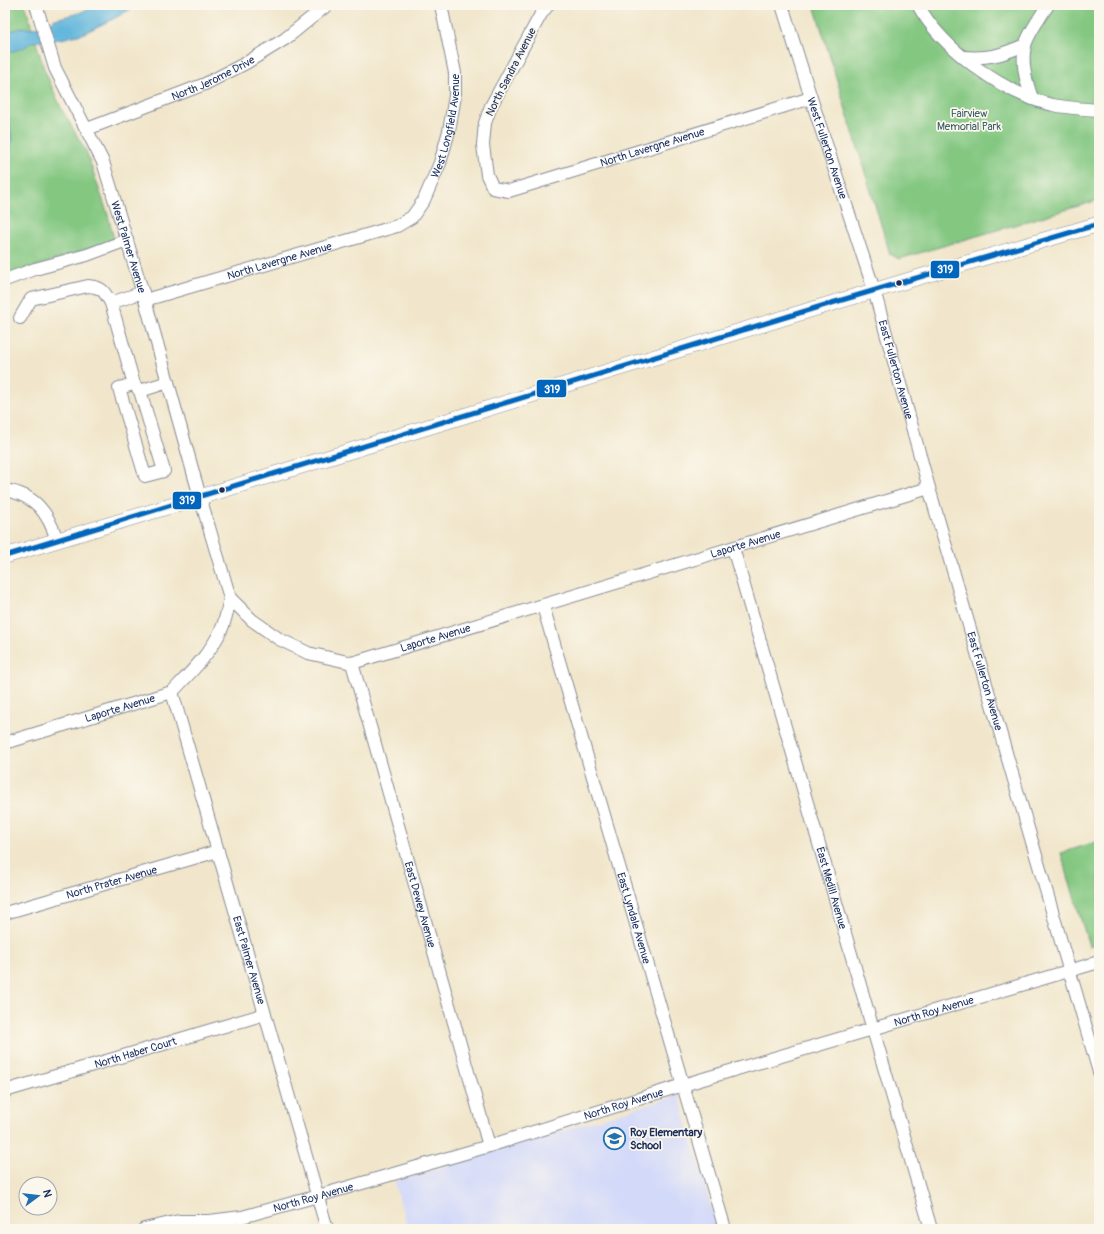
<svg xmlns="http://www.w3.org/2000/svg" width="1104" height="1234" font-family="Pangolin,sans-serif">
<rect width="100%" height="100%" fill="#fbf7ec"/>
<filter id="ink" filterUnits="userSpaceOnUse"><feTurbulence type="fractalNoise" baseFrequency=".025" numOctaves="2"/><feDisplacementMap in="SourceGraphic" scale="8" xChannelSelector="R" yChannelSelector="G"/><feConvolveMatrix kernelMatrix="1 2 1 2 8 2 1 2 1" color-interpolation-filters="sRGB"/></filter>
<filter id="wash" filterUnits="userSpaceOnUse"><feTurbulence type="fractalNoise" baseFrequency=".012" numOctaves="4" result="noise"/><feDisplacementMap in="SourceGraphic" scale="16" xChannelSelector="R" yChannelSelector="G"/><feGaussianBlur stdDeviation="0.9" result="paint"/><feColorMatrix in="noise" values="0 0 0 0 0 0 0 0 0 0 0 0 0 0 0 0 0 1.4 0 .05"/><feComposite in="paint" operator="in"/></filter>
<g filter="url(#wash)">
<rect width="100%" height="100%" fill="#f1e6cb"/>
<path fill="#d3d9f9" d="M679,1095L717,1229H408L394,1182Z"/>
<g fill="#83c781" stroke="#4f7b70">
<path d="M5,5H25L44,69L62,110L86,151L108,215L114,240L5,277Z"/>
<path d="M814,5H1099V200L899,259L890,254Z"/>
<path d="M1099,841V943L1089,946L1061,853Z"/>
</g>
<g fill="#60b6dc" stroke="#3e729d">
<path d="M98,5H138L115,18L82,34L61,39L32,42L23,48L9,52L5,54V33L24,27L29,29L49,23L55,19L79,13Z"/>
<path d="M5,108C12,121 15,160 5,172Z"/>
</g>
</g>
<g filter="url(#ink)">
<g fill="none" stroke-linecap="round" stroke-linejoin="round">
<defs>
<g id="minor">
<path id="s1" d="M36,5L55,68L103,162L145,300L200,497L230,598L252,620L279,639L308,653L352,663L929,488"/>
<path id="s2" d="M548,5L541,14L491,106L485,123L483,145L487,175L493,188L509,191L811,98"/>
<path id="s3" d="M782,5L811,98L874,290L929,488L1099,1072"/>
<path d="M918,5C942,49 1004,94 1053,105C1068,108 1084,109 1099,110"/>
<path d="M963,57C989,59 1001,55 1025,45"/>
<path d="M1032,98C1026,82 1021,63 1025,46C1027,36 1042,14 1048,5"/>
<path id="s4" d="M87,129L205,84L246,63L285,39L327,5"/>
<path d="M5,280L35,269L87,255L127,240"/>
<path id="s5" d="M145,300L397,226L412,217L424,200L440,163L449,131L455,96V73L441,5"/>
<path d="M20,318L31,299L88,286C102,287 104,291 111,303"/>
<path d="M134,384L119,388L145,476L164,471L140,391L134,384L111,303L143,292"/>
<path d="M140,391L168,382"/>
<path d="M5,490C36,495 48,513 57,540"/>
<path id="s6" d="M733,548L931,1229"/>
<path id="s7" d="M543,606L725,1229"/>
<path id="s8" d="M352,663L489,1146"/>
<path id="s9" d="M172,692L327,1229"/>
<path id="s10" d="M5,743L172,692C191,672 211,653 222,628C226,619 228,607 230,598"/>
<path id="s11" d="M5,913L218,851"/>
<path id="s12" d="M5,1091L265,1014"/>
<path id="s13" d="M144,1229L179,1221H209L242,1217L318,1196L489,1146L683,1085L1099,962"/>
</g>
<path id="major" d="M5,556C370,447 733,330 1099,224"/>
</defs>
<use href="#minor" stroke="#868a94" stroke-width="14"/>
<use href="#major" stroke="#868a94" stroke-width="16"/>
<use href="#minor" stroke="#fff" stroke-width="12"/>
<use href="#major" stroke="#fff" stroke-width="15"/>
<defs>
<path id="bus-1" d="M5,556L825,305L1099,224"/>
</defs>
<use href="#bus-1" stroke="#fbf7ec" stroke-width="8"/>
<use href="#bus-1" stroke="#0065bd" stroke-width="5"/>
</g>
</g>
<defs>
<symbol id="school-ring" viewBox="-11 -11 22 22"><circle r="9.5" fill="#fbf7ec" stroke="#1f6fb2" stroke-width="1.5"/><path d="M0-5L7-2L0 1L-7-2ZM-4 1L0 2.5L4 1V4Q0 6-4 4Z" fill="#1f6fb2"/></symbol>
</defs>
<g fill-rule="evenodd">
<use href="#school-ring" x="602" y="1126" width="25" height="25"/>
</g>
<g fill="#1b2f5e" stroke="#fbf7ec" stroke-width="1.5">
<circle cx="899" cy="283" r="3.5"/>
<circle cx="222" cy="490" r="3.5"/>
</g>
<g text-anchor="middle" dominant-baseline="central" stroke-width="3.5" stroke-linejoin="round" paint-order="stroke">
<g font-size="11" fill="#1b2f5e" stroke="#fbf7ec">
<text transform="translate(511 72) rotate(-63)">North Sandra Avenue</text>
<text stroke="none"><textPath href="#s4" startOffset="136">North Jerome Drive</textPath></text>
<text stroke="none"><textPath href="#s5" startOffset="379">West Longfield Avenue</textPath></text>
<text stroke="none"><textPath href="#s2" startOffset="367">North Lavergne Avenue</textPath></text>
<text stroke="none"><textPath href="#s3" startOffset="150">West Fullerton Avenue</textPath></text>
<text stroke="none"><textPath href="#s1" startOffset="260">West Palmer Avenue</textPath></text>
<text stroke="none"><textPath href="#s5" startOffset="140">North Lavergne Avenue</textPath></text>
<text stroke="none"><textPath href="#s3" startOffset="382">East Fullerton Avenue</textPath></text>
<text stroke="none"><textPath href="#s1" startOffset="1178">Laporte Avenue</textPath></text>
<text stroke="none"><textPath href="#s1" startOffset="854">Laporte Avenue</textPath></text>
<text stroke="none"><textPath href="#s3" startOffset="706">East Fullerton Avenue</textPath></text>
<text stroke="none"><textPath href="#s10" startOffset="120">Laporte Avenue</textPath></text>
<text stroke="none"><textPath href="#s11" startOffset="111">North Prater Avenue</textPath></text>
<text stroke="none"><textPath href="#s6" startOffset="354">East Medill Avenue</textPath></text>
<text stroke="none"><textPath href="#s8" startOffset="251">East Dewey Avenue</textPath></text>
<text stroke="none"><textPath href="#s7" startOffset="325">East Lyndale Avenue</textPath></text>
<text stroke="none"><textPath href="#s9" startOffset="279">East Palmer Avenue</textPath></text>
<text stroke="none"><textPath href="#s13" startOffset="821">North Roy Avenue</textPath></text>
<text stroke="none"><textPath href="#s12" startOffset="136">North Haber Court</textPath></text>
<text stroke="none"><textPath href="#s13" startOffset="497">North Roy Avenue</textPath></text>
<text stroke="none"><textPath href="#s13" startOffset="173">North Roy Avenue</textPath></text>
</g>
<g font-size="11" fill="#3a5d68" stroke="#fbf7ec">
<text x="969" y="113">Fairview<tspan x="969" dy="13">Memorial Park</tspan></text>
</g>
<g font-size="11" font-weight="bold" fill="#1b2f5e" stroke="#fbf7ec" text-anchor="start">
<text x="630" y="1132">Roy Elementary<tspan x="630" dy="13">School</tspan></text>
</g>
</g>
<g stroke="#fbf7ec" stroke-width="1.5">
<rect x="930" y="260" width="30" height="19" rx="4" fill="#0065bd"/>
<rect x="536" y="379" width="31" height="19" rx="4" fill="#0065bd"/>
<rect x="172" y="491" width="30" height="19" rx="4" fill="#0065bd"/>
</g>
<g font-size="11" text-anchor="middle" font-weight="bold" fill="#fff">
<text x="945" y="273">319</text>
<text x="552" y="393">319</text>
<text x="187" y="504">319</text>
</g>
<rect width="1104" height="1234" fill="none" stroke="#fbf7ec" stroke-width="20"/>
<g transform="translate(38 1196) rotate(75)"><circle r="19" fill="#fbf7ec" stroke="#a1a7b3"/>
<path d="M0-3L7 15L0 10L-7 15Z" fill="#1f6fb2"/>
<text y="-6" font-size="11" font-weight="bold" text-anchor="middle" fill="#1b2f5e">N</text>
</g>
</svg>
